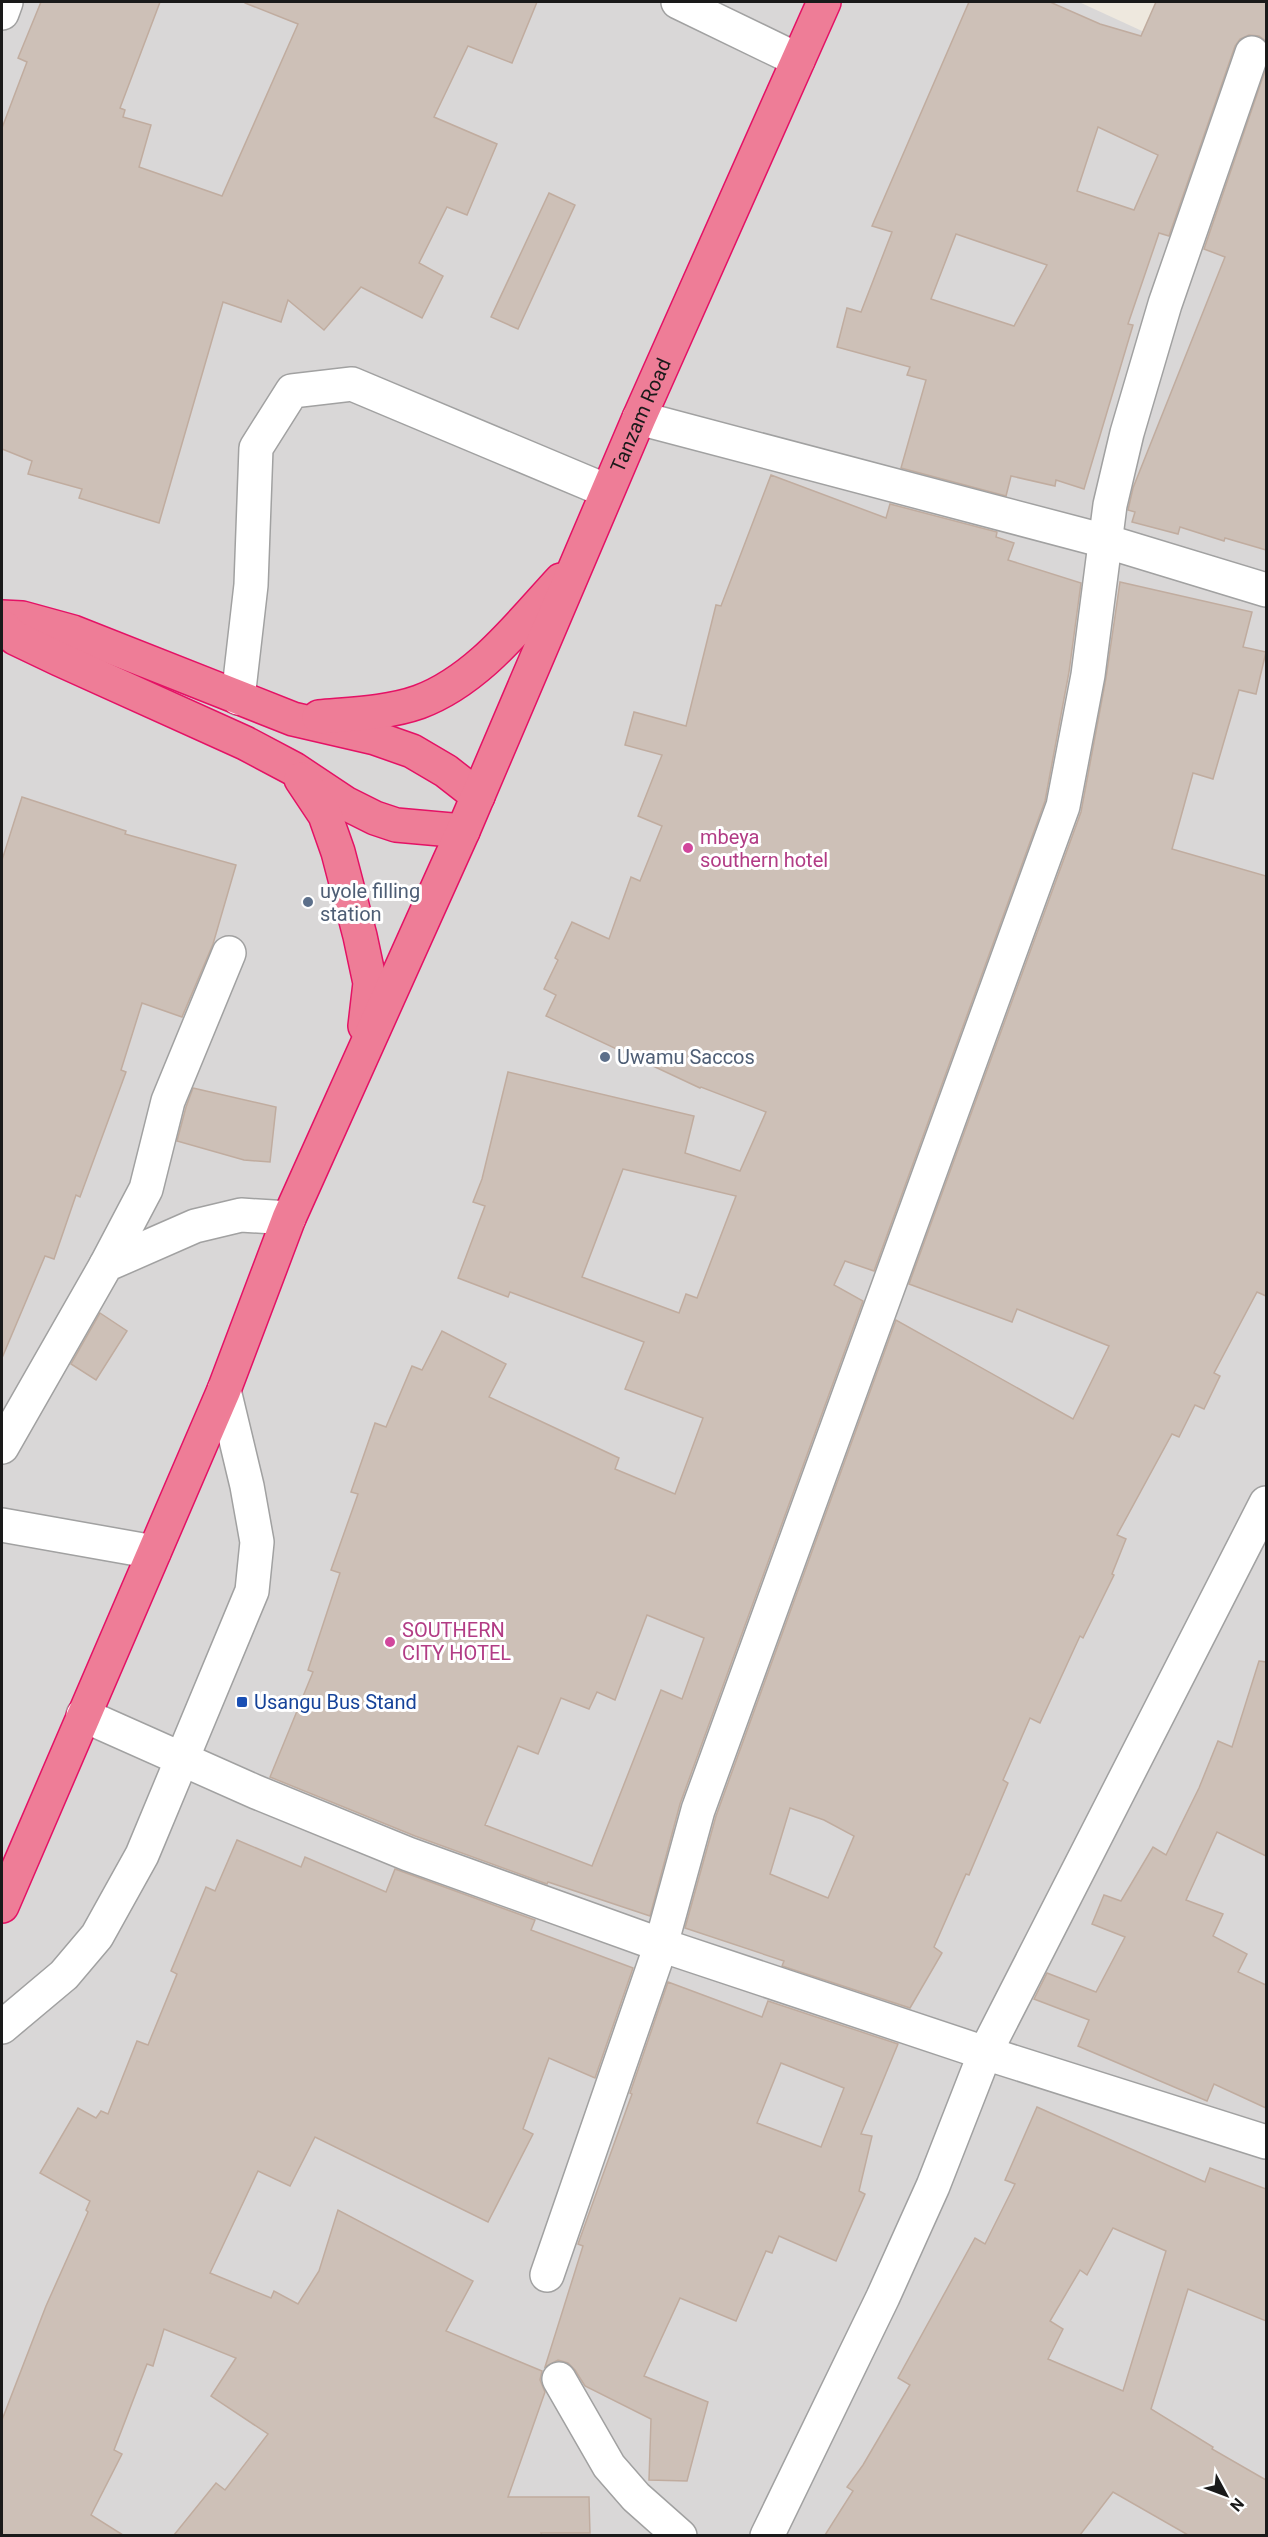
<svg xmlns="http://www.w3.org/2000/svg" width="1268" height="2537" font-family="Roboto,sans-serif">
<rect width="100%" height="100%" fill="#eee8de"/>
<path fill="#d9d7d7" d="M2,2H1079L1266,88V2535L2,2536Z"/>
<g fill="#cdc0b7" stroke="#c0ac9f" stroke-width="1.5" fill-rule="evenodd">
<path d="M41,2H160L120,108L125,110L123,117L151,125L139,167L222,196L298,24L245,3V2H537L512,63L468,46L434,117L497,144L467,215L447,207L419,263L443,276L422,318L361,287L324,330L288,300L281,322L223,302L159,523L79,498L82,489L28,474L32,461L2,449V128L27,62L18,58Z"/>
<path d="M969,2H1050L1100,24L1141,36L1156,2H1266V41L1259,36L1249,35L1240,39L1235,46L1169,236L1159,233L1128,324L1133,325L1084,489L1056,480L1055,486L1011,476L1006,496L901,468L926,380L907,375L910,367L837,347L847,308L861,312L892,232L872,226ZM1098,127L1158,155L1134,210L1077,191ZM956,234L1047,265L1014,326L931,299Z"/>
<path d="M1266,68V550L1225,538L1224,541L1180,527L1178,534L1132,522L1135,512L1128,510L1133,488L1225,257L1204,249Z"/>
<path d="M549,193L575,205L518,329L491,317Z"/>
<path d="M771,475L886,518L890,504L997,532L996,537L1014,543L1008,560L1081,583L1069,672L1045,801L874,1271L845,1261L834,1285L863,1301L680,1804L650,1916L548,1882L547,1884L415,1836L270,1777L313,1672L308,1670L340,1573L331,1570L358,1494L351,1492L375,1423L386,1427L412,1366L422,1370L442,1331L506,1364L489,1397L619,1458L615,1469L675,1494L703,1418L625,1389L644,1342L510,1292L508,1297L458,1278L485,1206L473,1202L482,1179L508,1072L694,1116L685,1153L740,1171L766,1112L701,1087L700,1088L546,1016L556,995L544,989L558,960L555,958L572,922L609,939L631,877L640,881L662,826L638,816L662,755L625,745L634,712L686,726L716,605L721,606ZM623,1169L736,1196L697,1298L686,1294L679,1313L582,1277ZM647,1615L704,1638L682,1699L661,1690L592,1866L485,1825L518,1746L538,1754L561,1698L589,1709L597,1692L615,1700Z"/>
<path d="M1120,582L1252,612L1243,647L1266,652L1256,694L1239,690L1213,779L1193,773L1172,849L1266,876V1296L1257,1292L1214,1373L1220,1376L1204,1409L1195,1405L1179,1437L1172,1434L1117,1535L1126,1539L1112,1574L1114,1575L1083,1638L1080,1636L1040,1723L1030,1718L1003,1780L1008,1783L969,1875L966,1874L934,1947L942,1953L910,2008L782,1966L784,1961L685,1928L716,1816L896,1320L1073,1419L1109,1346L1017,1309L1012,1322L909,1284L1081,812L1106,678ZM790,1808L824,1820L854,1836L828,1898L770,1874Z"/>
<path d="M22,797L126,831L125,834L236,865L213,944L182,1017L142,1003L121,1070L126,1072L80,1197L76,1195L54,1259L45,1256L2,1358V860Z"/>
<path d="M193,1088L276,1107L270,1162L244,1160L177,1141L186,1107Z"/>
<path d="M100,1313L127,1331L96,1380L71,1364Z"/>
<path d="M1259,1661L1266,1662V1856L1217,1832L1186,1900L1223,1914L1213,1936L1247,1954L1238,1972L1266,1985V2108L1214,2084L1207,2101L1078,2046L1089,2020L1034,1999L1047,1973L1096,1992L1125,1937L1092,1924L1104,1895L1121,1901L1153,1847L1166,1855L1199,1788L1218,1741L1232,1747Z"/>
<path d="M237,1840L301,1867L305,1857L386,1892L395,1869L535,1920L531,1930L633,1968L595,2078L549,2058L523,2129L533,2134L488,2222L315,2137L290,2186L258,2171L210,2273L271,2298L274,2291L298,2304L319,2271L338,2210L473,2281L446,2331L542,2371L540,2380L545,2392L508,2497H589L590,2533H541L542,2535H174L216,2483L225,2490L268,2434L211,2396L236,2358L164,2329L153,2366L147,2364L114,2450L122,2454L91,2515L123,2535H2V2420L46,2306L88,2212L86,2210L90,2201L40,2173L78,2108L96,2118L101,2111L108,2114L137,2041L148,2045L177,1974L171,1971L206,1887L215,1891Z"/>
<path d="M668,1982L762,2017L768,2001L898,2044L861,2134L872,2136L859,2191L865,2194L836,2261L779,2236L772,2253L766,2251L736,2321L680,2298L644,2376L708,2402L687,2481L649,2480L651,2419L585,2386L575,2370L568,2363L558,2360L545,2367L583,2246L578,2244L632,2094L630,2093ZM781,2063L844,2088L821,2147L757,2123Z"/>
<path d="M1037,2107L1205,2182L1210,2168L1266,2189V2321L1188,2289L1151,2409L1213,2447L1212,2449L1266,2480V2535H1188L1113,2492L1080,2535H825L853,2491L847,2487L863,2465L910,2385L898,2378L975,2238L985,2244L1015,2184L1005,2180ZM1113,2228L1166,2251L1123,2391L1048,2359L1063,2329L1050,2321L1080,2270L1087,2275Z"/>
</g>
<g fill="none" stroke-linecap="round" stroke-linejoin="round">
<defs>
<g id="minor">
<path d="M678,2L798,60"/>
<path d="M2,13L6,2"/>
<path d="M639,418L1105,541L1266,590"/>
<path d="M238,698L251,585L256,448L292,391L352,384L607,491"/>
<path d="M106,1265L146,1189L168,1101L229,953"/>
<path d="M2,1447L106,1265L195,1226L241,1215L289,1218"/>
<path d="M2,1525L154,1552"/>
<path d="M83,1715L256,1792L408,1854L661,1945L985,2053L1266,2142"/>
<path d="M2,2027L64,1975L97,1936L142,1855L252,1591L257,1542L247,1486L224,1390"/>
<path d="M547,2275L661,1945L698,1810L1063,806L1088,675L1110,505L1127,433L1165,304L1252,53"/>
<path d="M559,2379L609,2466L636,2497L680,2536"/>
<path d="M767,2536L883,2297L933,2186L985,2053L1266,1503"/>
</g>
<g id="highway">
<path d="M2,617L22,618L73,632L293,719L375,738L412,751L446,771L478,796"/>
<path d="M2,626L15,638L59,659L245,743L294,769L345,803L375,818L396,825L463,831"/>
<path d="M319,717C352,714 388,713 419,702C478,680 520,624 561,580"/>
<path d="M301,779L325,815L338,852L360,936L370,983L365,1026"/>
<path id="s1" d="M2,1906L224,1390L289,1218L463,831L639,418L824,2"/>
</g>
</defs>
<use href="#minor" stroke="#a1a1a1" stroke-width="36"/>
<use href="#highway" stroke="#e41265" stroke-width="36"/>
<use href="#minor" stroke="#fff" stroke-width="33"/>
<use href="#highway" stroke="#ee7d97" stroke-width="33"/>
</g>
<g fill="#d1479c" stroke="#fff" stroke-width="2">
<circle cx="688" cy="848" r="6"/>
<circle cx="390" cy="1642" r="6"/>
</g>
<g fill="#5c6f8a" stroke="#fff" stroke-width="2">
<circle cx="308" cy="902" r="6"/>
<circle cx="605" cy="1057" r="6"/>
</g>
<rect fill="#1a4fb4" stroke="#fff" stroke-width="2" x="236" y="1696" width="12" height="12" rx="3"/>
<g text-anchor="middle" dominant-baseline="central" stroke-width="6" stroke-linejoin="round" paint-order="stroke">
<g font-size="20" fill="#1a1a1a" stroke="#fff">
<text stroke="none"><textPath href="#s1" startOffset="1622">Tanzam Road</textPath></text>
</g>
<g font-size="20" fill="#b23c85" stroke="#fff" text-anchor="start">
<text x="700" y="837">mbeya<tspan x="700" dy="23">southern hotel</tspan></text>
<text x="402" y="1630">SOUTHERN<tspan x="402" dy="23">CITY HOTEL</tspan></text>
</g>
<g font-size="20" fill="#4e5e75" stroke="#fff" text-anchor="start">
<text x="320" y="891">uyole filling<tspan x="320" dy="23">station</tspan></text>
<text x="617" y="1057">Uwamu Saccos</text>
</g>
<g font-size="20" fill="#164399" stroke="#fff" text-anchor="start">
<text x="254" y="1702">Usangu Bus Stand</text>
</g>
</g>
<rect width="1268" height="2537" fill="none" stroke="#1a1a1a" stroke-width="6"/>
<g transform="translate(1226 2495) rotate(131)" stroke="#ffffff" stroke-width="4.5" paint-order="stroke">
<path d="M0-4.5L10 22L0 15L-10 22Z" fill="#1a1a1a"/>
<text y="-9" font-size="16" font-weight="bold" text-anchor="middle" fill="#1a1a1a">N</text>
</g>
</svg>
